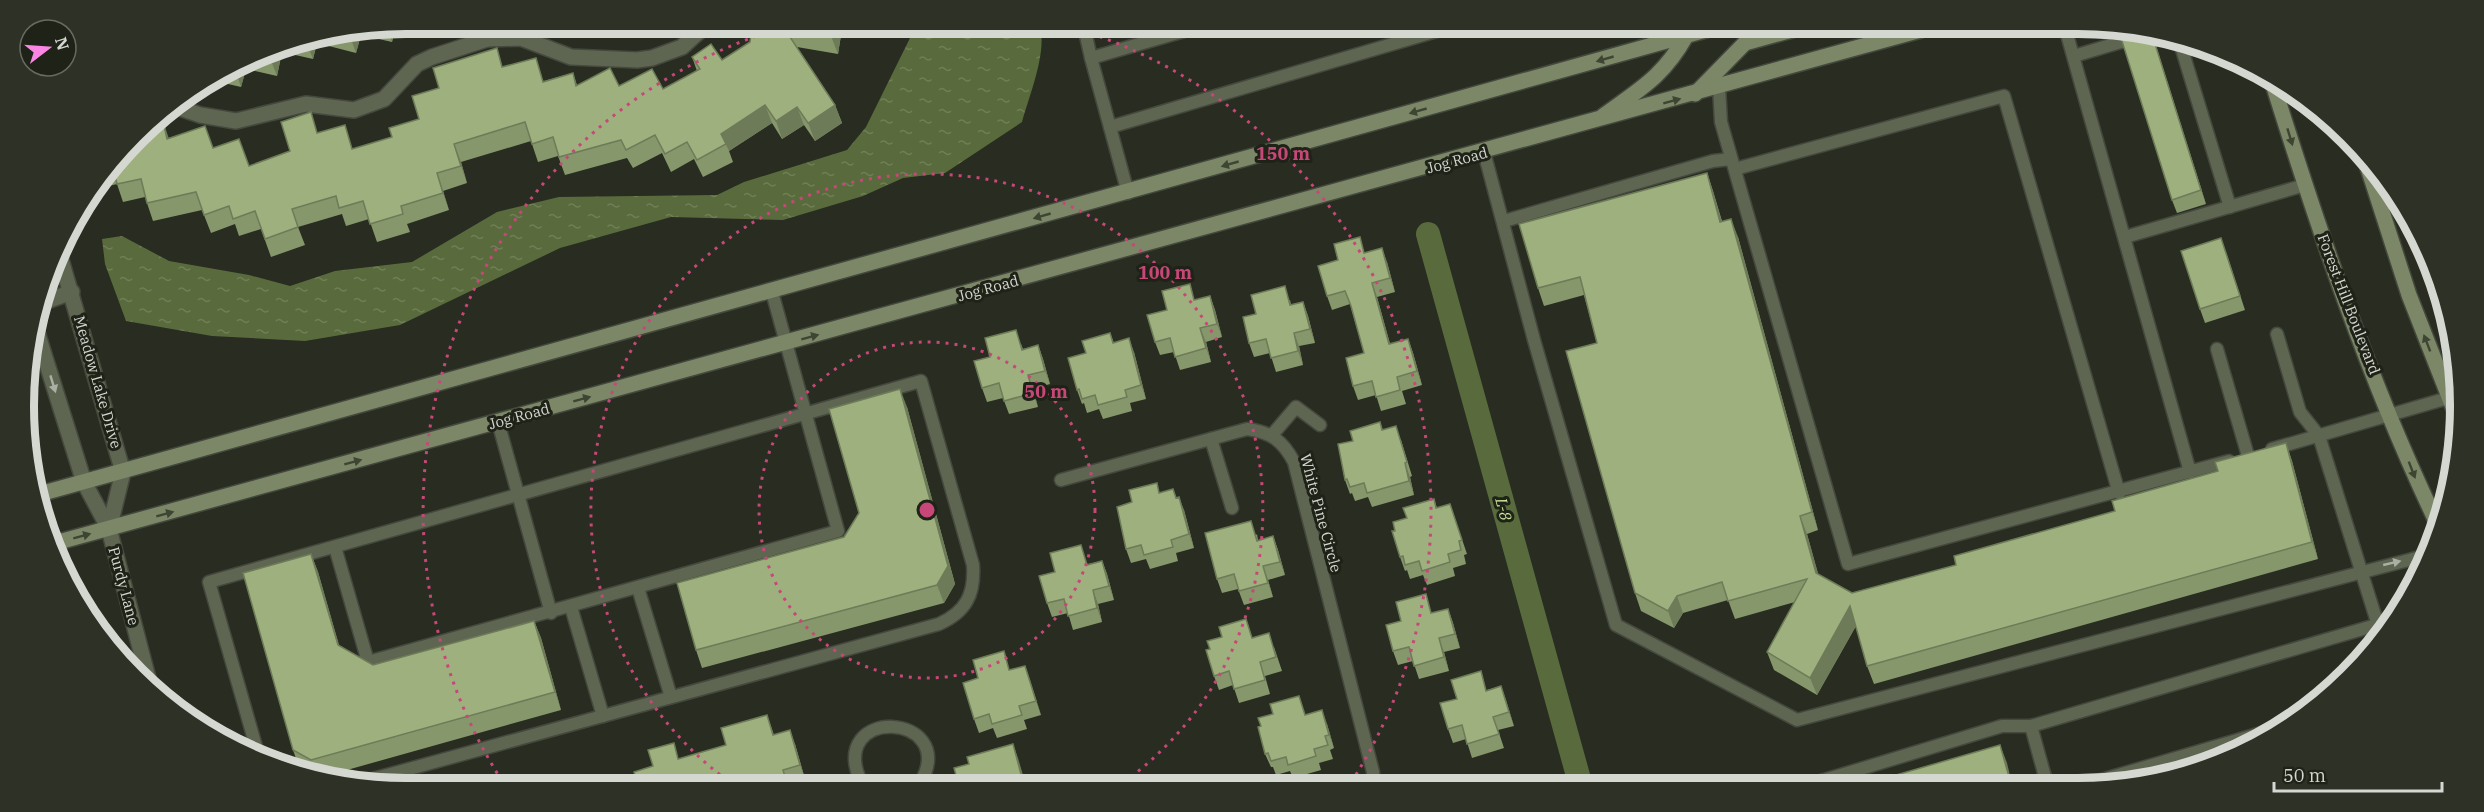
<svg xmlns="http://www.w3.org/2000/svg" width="2484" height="812" font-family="'IBM Plex Serif',serif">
<defs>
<pattern id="water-ripples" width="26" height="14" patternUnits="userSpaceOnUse" patternTransform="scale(1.5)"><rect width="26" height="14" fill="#596b3c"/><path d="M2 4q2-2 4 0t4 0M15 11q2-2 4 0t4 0" fill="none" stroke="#707f57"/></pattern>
</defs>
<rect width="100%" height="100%" fill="#282c21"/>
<path fill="url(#water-ripples)" d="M914,26L1040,27C1047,53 1029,96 1022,122L945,173L903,178L863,196L783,220L671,217L560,248L400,325L305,341L212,336L126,321L105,264L102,239L122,236L169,261L249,275L290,286L335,271L412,262L497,212L559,197L717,195L744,182L847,150L866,127L912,34Z"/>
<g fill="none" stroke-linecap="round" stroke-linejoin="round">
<path stroke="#596b3c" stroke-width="24" d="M1428,234L1580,783"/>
<defs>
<g id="service">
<path d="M1084,27L1091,58"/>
<path d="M2066,31L2190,472"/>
<path d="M2180,43L2230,207"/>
<path d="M2074,56L2154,32"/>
<path d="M1719,87L1721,122L1848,564L2229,461"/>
<path d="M1110,127L1447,28"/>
<path d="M1484,152L1534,340L1616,625L1797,720L2424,556"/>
<path d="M1735,169L2004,96L2119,493"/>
<path d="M1128,193L1091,58L1198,27"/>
<path d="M1504,221L1713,161L1731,159"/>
<path d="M2125,237L2305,185"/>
<path d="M2277,334L2300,412L2319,436L2378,625"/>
<path d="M2217,349L2248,456"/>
<path d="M498,422L551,613"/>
<path d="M1272,435L1296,407L1320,425"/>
<path d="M1211,439L1232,508"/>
<path d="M2272,449L2448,398"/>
<path d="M1061,480L1247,429C1271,432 1283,441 1294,462L1373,772V783"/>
<path d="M335,547L368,662L838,531L772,292"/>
<path d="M638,588L671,697"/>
<path d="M571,607L603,716"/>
<path d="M2031,726L2047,784"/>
<path d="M257,750L209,582L921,381L973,565C975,594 966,612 939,624L365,781"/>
<path d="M861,782C826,705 959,712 921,782"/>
<path d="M1811,784L2002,726H2031L2390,621"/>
<path d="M2084,785L2275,729"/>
</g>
<g id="minor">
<path d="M174,106L200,115L236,121L306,104L354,110L384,99L417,64L432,57L487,39L521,38L571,57L637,60L652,58L682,47L706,25"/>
<path d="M59,253L123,472"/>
<path d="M44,302L72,292"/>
<path d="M36,329L84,482"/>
</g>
<g id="tertiary">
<path d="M84,482L109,529L148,678"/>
<path d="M109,529L123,472"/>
</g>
<g id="secondary">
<path d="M2272,81C2319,231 2369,381 2437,523"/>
<path d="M1695,94L1745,43L1792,30"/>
<path d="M1603,116C1640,89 1663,77 1686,36"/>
<path d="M2367,165L2409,295L2453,407"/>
<path d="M36,495L1706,30"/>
<path d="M55,543L1921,30"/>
</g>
</defs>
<use href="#service" stroke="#44483d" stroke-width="15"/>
<use href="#minor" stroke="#44483d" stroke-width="18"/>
<use href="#tertiary" stroke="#44483d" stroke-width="18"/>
<use href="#secondary" stroke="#44483d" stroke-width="18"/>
<use href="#service" stroke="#5e6652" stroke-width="12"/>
<use href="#minor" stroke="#5e6652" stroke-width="15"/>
<use href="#tertiary" stroke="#5e6652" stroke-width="15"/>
<use href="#secondary" stroke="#7b8767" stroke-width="15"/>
</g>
<g fill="#87976c">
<path d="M752,25L868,26L867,33L842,29L838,54L797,47L835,105L842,123L815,141L804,125L782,139L772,123L729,151L733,162L703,177L694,159L671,172L662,153L633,168L627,158L565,175L558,156L538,162L531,141L461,162L467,183L443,191L449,210L407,224L410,232L377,242L369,219L346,226L342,214L298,227L305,245L271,257L261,229L239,236L235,224L211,233L202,210L153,221L145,197L123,202L117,184L101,188L150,124L169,138L213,148L249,166L290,151L318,133L353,149L392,137L419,119L504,67L544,81L573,73L577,85L619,86L663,89L697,71L692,57L722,60L750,42Z"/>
<path d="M396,26L392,42L361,35L356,53L317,43L313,59L282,52L277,76L246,69L241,87L215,81L260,53Z"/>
<path d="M2155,43L2206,204L2177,213L2172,200Z"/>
<path d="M1707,173L1713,191L1722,221L1738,237L1818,530L1807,534L1818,574L1852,593L1956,565L2115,511L2218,471L2286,443L2292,461L2318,559L1874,684L1867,666L1856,626L1817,695L1774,670L1767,652L1795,602L1735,619L1728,600L1683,613L1674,628L1641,611L1635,593L1597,343L1584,295L1544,306L1538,288Z"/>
<path d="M2226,252L2245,310L2205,323L2200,309Z"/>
<path d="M1366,253L1387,262L1395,292L1377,297L1390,344L1408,339L1413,353L1422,385L1402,391L1406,404L1381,411L1376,395L1358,400L1353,386L1364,353L1350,304L1332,310L1327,296Z"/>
<path d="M1210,296L1215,310L1222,337L1206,342L1211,362L1180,370L1174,352L1160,355L1155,342L1167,310Z"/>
<path d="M1290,300L1291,305L1303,302L1308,316L1315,343L1299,346L1303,365L1276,372L1270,353L1254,357L1249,343L1256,314Z"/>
<path d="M1110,333L1114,343L1134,352L1146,399L1130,403L1132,411L1103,419L1099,409L1087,413L1084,403L1082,404L1077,390L1086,353Z"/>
<path d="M1021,344L1023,349L1038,345L1043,359L1050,384L1033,389L1038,407L1009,414L1003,398L987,402L982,388L990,357Z"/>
<path d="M907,407L955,584L944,603L702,668L696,650L844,537L859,513Z"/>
<path d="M1380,422L1383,430L1401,440L1412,476L1410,477L1414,495L1372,507L1368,497L1355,501L1352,493L1350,494L1345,480L1353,441Z"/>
<path d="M1173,489L1176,497L1184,510L1194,548L1176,553L1178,561L1150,569L1146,559L1131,563L1126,549L1132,502Z"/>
<path d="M1434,499L1437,508L1450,504L1467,554L1464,555L1466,564L1453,568L1455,576L1427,585L1423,575L1410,579L1407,570L1405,571L1400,557L1395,531L1407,518Z"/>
<path d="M1257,534L1258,540L1273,536L1278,550L1285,575L1268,580L1273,597L1244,605L1238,589L1222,593L1217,579Z"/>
<path d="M311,554L318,572L339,646L373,665L534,621L541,638L561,710L322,777L299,767L293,750Z"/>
<path d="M1102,561L1107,574L1114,600L1098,604L1102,622L1073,630L1068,613L1052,617L1047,603L1088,564Z"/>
<path d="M1448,609L1453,623L1460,648L1444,652L1449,671L1419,679L1413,661L1398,665L1393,651L1432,613Z"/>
<path d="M1253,638L1274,647L1282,671L1265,676L1270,694L1239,703L1233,685L1219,690L1214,676Z"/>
<path d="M1025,666L1041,715L1024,720L1027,729L997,738L993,728L979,733L974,719L978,678Z"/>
<path d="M1501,686L1514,726L1498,730L1504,748L1472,758L1466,739L1453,743L1448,729L1487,690Z"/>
<path d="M767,715L774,735L795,744L805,779L794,782L637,781L653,766L726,745Z"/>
<path d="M1305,715L1327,724L1334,748L1330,750L1333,759L1319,763L1321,770L1293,778L1290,771L1276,775L1273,767H1271L1265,754Z"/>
</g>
<g fill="#6e7b58">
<path d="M396,26L392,42L387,28Z"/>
<path d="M833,26H841L842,29L838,54L831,36Z"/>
<path d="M864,26H868L867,33Z"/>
<path d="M2151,31L2155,43L2206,204L2201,190Z"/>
<path d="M361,33V35L356,53L350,36Z"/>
<path d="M316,42L317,43L313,59L307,44Z"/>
<path d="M281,49L282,52L277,76L270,58L272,51Z"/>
<path d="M244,63L246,69L241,87L235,69Z"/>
<path d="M765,105L772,123L729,151L721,134Z"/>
<path d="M835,105L842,123L815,141L808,123Z"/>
<path d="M797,107L804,125L782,139L776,121Z"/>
<path d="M163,121L169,139H167Z"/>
<path d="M454,144L461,162L467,183L461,166Z"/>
<path d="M437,173L443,191L449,210L443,193Z"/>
<path d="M1707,173L1713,191L1727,240L1720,222Z"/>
<path d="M1731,219L1738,237L1818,530L1812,512Z"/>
<path d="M1382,248L1387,262L1395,292L1390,278Z"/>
<path d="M1372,283L1377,297L1394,358L1389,344Z"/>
<path d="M1210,296L1215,310L1222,337L1217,324Z"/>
<path d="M1303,302L1308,316L1315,343L1310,329Z"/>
<path d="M1200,328L1206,342L1211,362L1206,348Z"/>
<path d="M1294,333L1299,346L1303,365L1298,351Z"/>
<path d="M1129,338L1134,352L1146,399L1141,385Z"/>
<path d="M1408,339L1413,353L1422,385L1417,371Z"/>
<path d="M1038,345L1043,359L1050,384L1045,371Z"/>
<path d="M1028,375L1033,389L1038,407L1033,393Z"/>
<path d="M900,389L907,407L955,584L944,603L937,585Z"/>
<path d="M2286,443L2292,461L2318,559L2312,542Z"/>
<path d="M1405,463L1410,477L1414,495L1409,481Z"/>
<path d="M1179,497L1184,510L1194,548L1189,534Z"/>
<path d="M1800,516L1807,534L1823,591L1816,573Z"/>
<path d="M1273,536L1278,550L1285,575L1280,562Z"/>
<path d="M311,554L318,572L344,662L338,645Z"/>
<path d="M1102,561L1107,574L1114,600L1109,586Z"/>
<path d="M1263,566L1268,580L1273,597L1268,583Z"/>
<path d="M1093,590L1098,604L1102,622L1097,608Z"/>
<path d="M1677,596L1683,613L1674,628L1668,611Z"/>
<path d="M1850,606L1857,624L1817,695L1810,678Z"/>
<path d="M1448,609L1453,623L1460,648L1455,634Z"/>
<path d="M534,621L541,638L561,710L555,692Z"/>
<path d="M1439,638L1444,652L1449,671L1444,657Z"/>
<path d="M1025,666L1030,680L1041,715L1036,701Z"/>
<path d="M1501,686L1506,700L1514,726L1509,712Z"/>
<path d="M1322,710L1327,724L1334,748L1329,735Z"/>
<path d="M790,730L795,744L805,779L800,765Z"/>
<path d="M1013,744L1018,758L1025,782H1023Z"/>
<path d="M2000,745L2007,763L2012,784H2011Z"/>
</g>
<g fill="#9db07e" stroke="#6e7b58" stroke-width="1.5">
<path d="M752,25L833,26L831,36L784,28L835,105L808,123L797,107L776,121L765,105L721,134L726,144L697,160L687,142L665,154L655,135L626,150L621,140L559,157L553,137L532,144L525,122L454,144L461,166L437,173L443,193L401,206L403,214L370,224L363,201L339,208L336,196L292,209L298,227L265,239L255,211L233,219L229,206L204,215L196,192L147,203L141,179L117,184L114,172L150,124L163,121L167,139L205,126L213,148L239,139L249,166L290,151L281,122L311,112L317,133L345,125L352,149L392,137L389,128L419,119L412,96L439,88L433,68L497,48L502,67L536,58L543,82L573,73L576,86L610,68L619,86L652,69L663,89L700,69L692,57L711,44L722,60L750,42Z"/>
<path d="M2142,31H2151L2201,190L2172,200L2121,38Z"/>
<path d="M272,51L270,58L257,55L260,53Z"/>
<path d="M1707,173L1720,222L1731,219L1812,512L1800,516L1816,573L1852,593L1956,565L1954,556L2115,511L2112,501L2218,471L2215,462L2286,443L2312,542L1867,666L1850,606L1810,678L1767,652L1807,579L1728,601L1722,582L1677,596L1668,611L1635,593L1566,351L1597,343L1580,277L1538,288L1519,224Z"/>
<path d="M1360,237L1364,253L1382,248L1390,278L1372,283L1389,344L1408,339L1417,371L1397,377L1400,390L1376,397L1372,381L1353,386L1346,358L1364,353L1351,306L1345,291L1327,296L1318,266L1338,260L1334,244Z"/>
<path d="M2221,238L2240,296L2200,309L2181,251Z"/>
<path d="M1190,284L1194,300L1210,296L1217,324L1200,328L1206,348L1175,357L1170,338L1155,342L1147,315L1167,310L1162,291Z"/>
<path d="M1285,286L1290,305L1303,302L1310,329L1294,333L1298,351L1271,358L1266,339L1249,343L1243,317L1256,314L1251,295Z"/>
<path d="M1016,330L1022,350L1038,345L1045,371L1028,375L1033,393L1004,401L999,383L982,388L974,361L990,357L985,338Z"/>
<path d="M1110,333L1113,343L1129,338L1141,385L1125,390L1127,397L1098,405L1095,395L1082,399L1079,389L1077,390L1068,358L1086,353L1082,341Z"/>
<path d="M900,389L948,566L937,585L696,650L677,583L844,537L859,513L829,409Z"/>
<path d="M1380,422L1382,430L1396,426L1407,462L1405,463L1409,481L1367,493L1364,483L1350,487L1347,479L1345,480L1338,444L1353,441L1350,431Z"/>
<path d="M1157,483L1159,493L1173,489L1176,498L1179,497L1189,534L1171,540L1173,547L1144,555L1141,545L1126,549L1117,507L1132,502L1129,490Z"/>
<path d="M1434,499L1436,508L1450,504L1462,540L1459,541L1461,550L1448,554L1450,562L1422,571L1419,561L1405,565L1403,556L1400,557L1392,531H1395L1393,522L1407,518L1403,508Z"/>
<path d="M1251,521L1257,541L1273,536L1280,562L1263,566L1268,583L1239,591L1234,574L1217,579L1205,533Z"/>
<path d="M1081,545L1087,565L1102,561L1109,586L1093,590L1097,608L1068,616L1064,599L1047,603L1039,576L1055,572L1050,553Z"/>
<path d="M311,554L338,645L373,665L534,621L555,692L311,760L293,750L243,573Z"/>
<path d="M1426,594L1431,613L1448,609L1455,634L1439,638L1444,657L1414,666L1409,647L1393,651L1386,625L1401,621L1396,602Z"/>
<path d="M1246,619L1252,638L1269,633L1276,657L1260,662L1265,680L1234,689L1229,671L1214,676L1206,650L1210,649L1207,641L1222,637L1219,627Z"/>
<path d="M1004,651L1009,670L1025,666L1036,701L1019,706L1022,715L992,724L989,714L974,719L963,683L978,678L973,660Z"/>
<path d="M1481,671L1486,691L1501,686L1509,712L1493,717L1499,734L1467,744L1462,725L1448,729L1440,703L1457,699L1451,680Z"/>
<path d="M1299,696L1305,715L1322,710L1329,735L1325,736L1328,745L1314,749L1316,756L1288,765L1286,757L1271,761L1268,753L1265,754L1258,727L1261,726L1258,718L1273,714L1270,704Z"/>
<path d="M767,715L773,735L790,730L800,765L783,770L786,780L780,782H754L753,779L743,782H736L735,776L716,781H637L634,772L653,766L648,750L674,743L678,759L726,745L721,728Z"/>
<path d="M1013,744L1023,782H958L954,768L969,764L967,757Z"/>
<path d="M2000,745L2011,784H1865Z"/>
</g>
<defs><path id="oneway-solid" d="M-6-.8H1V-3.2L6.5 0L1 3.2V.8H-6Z" transform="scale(1.5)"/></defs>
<g fill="#3f4533">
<use href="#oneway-solid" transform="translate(1605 59) rotate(164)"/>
<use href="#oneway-solid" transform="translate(1672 101) rotate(-15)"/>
<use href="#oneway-solid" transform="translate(1418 111) rotate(164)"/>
<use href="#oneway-solid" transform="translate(2290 137) rotate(73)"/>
<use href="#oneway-solid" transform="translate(1230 164) rotate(164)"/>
<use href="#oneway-solid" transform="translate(1042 216) rotate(164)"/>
<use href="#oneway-solid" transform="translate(810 337) rotate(-15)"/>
<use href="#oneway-solid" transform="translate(2427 343) rotate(-111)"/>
<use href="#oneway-solid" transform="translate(582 399) rotate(-15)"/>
<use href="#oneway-solid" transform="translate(353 462) rotate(-15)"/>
<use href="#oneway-solid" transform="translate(2412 470) rotate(69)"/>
<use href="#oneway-solid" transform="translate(165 514) rotate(-15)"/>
<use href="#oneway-solid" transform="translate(82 536) rotate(-15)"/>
</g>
<g fill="#abb0a5">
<use href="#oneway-solid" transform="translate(53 384) rotate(73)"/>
<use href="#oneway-solid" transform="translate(2392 563) rotate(-13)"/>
</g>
<g fill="none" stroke="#c74878" stroke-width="3" stroke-dasharray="3 6">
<circle cx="927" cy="510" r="168"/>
<path d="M727 780A336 336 0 1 1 1124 782"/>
<path d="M502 781A504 504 0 0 1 784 27M1074 28A504 504 0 0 1 1352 781"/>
</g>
<g text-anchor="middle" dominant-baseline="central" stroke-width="6" stroke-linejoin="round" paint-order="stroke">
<g font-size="15" fill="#d5d8d1" stroke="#1e2217">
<text transform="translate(1457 160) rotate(-15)">Jog Road</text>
<text transform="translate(988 288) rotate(-15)">Jog Road</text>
<text transform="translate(2349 304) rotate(69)">Forest Hill Boulevard</text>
<text transform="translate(98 382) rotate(74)">Meadow Lake Drive</text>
<text transform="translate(519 416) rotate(-15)">Jog Road</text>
<text transform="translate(1321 513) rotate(75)">White Pine Circle</text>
<text transform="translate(124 586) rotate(75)">Purdy Lane</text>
</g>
<g font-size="16" font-style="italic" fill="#cde99e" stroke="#1e2217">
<text transform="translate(1504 509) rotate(75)">L-8</text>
</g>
</g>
<path d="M0 0H2484V812H0ZM406 34H2078A372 372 0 0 1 2450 406V406A372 372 0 0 1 2078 778H406A372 372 0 0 1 34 406V406A372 372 0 0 1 406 34Z" fill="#2d3126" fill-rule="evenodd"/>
<path fill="none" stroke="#d5d8d1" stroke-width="8" d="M406 34H2078A372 372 0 0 1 2450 406V406A372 372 0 0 1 2078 778H406A372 372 0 0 1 34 406V406A372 372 0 0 1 406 34Z"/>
<circle cx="927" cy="510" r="9" fill="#c74878" stroke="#1e2217" stroke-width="3"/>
<g font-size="18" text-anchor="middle" font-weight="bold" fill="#c74878" stroke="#1e2217" stroke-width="6" stroke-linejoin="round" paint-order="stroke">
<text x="1283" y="160">150 m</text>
<text x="1165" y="279">100 m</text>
<text x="1046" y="398">50 m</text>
</g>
<g transform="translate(48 48) rotate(73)"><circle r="28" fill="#1e2217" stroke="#676b61" stroke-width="1.5"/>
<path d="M0-4.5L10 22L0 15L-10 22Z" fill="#fc86e4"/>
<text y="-9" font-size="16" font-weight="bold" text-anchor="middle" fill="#d5d8d1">N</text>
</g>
<path d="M2274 782v9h168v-9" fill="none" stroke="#d5d8d1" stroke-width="3"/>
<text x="2283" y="782" font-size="18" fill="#d5d8d1" stroke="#1e2217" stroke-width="4.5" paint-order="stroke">50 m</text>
</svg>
